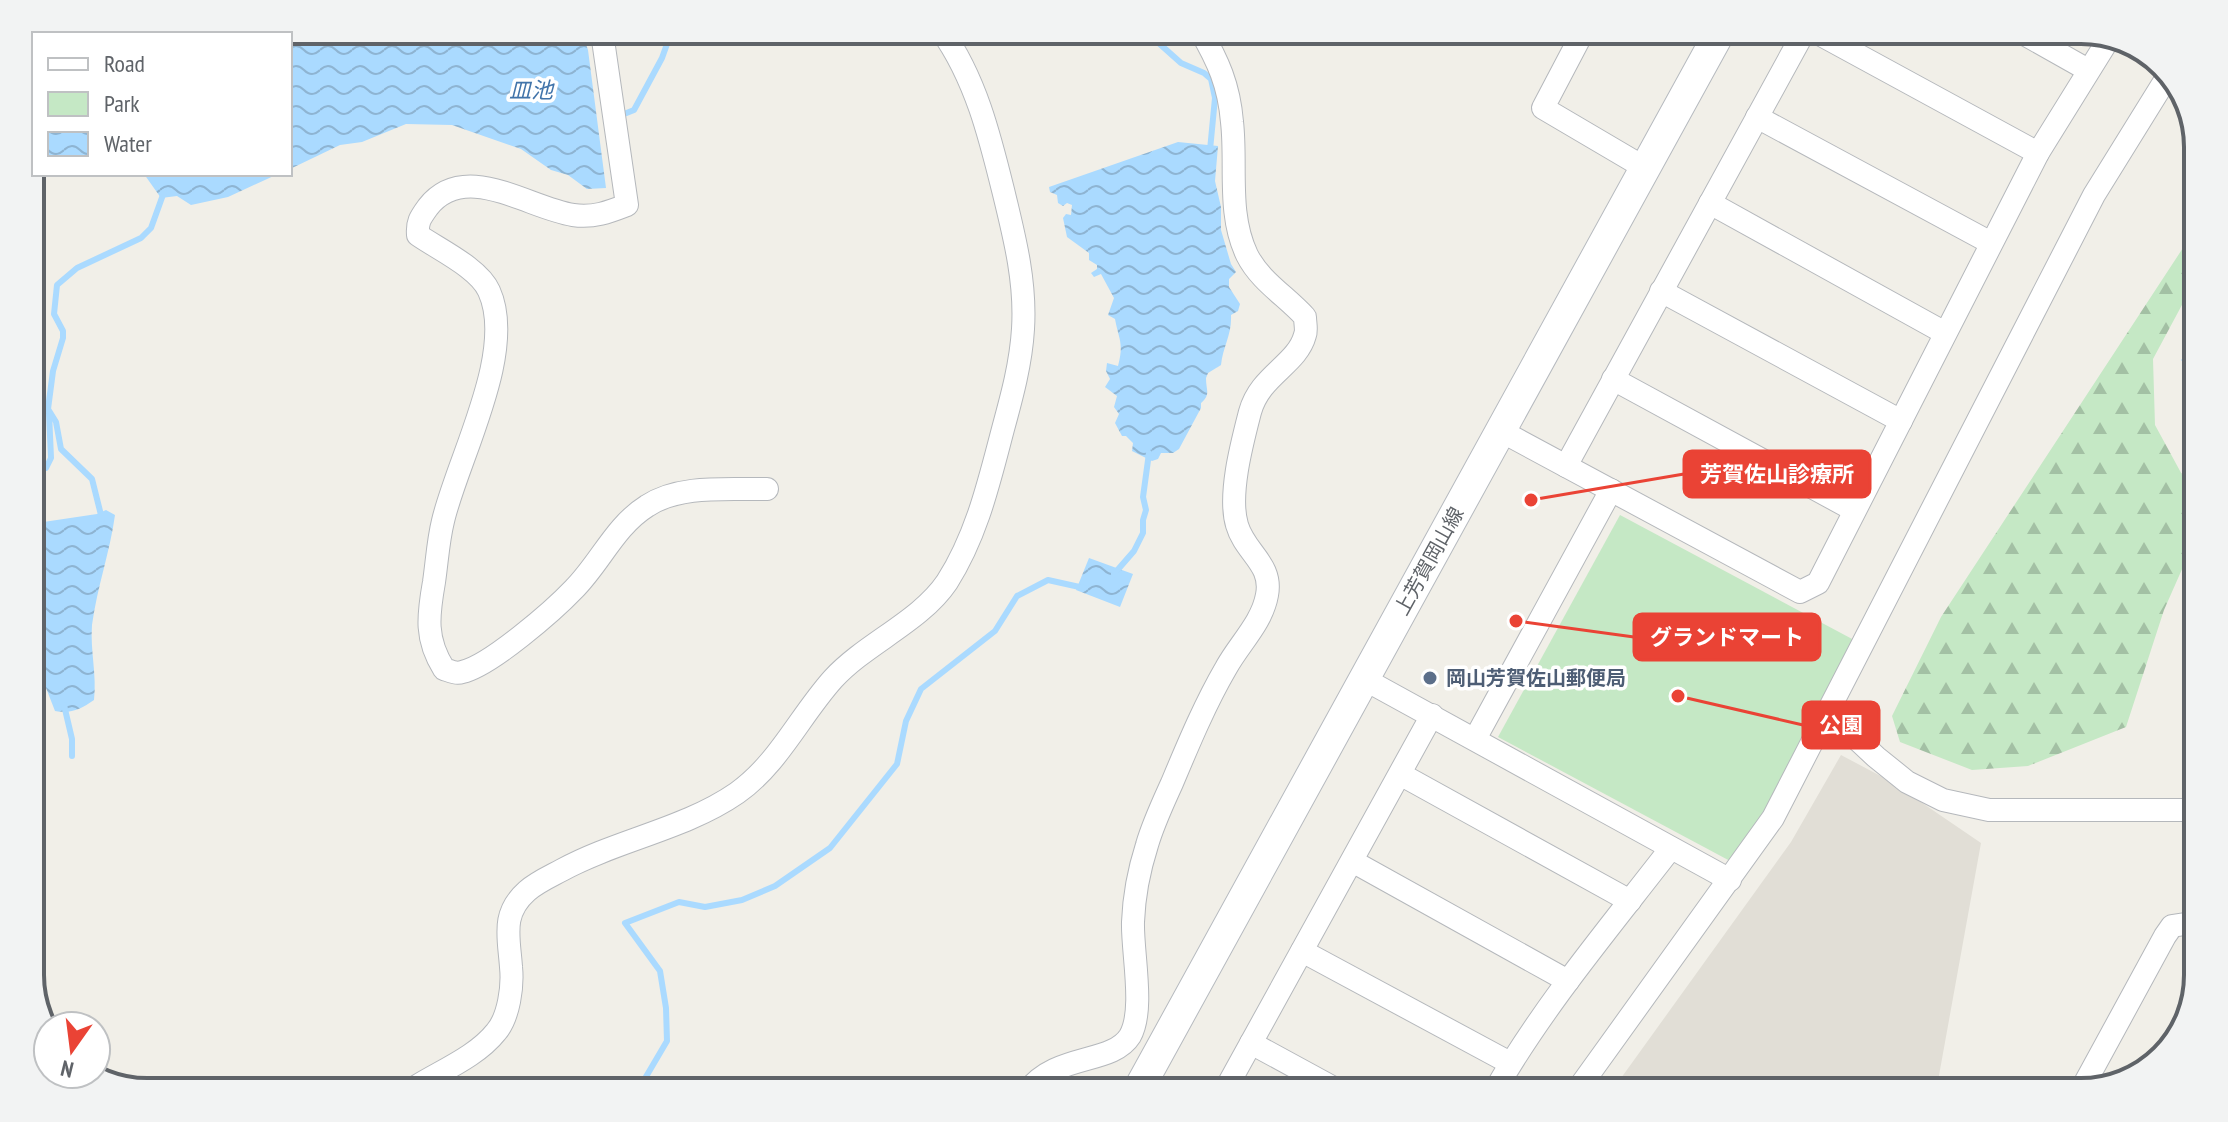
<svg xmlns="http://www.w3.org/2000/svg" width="2228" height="1122" font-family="'PT Sans Narrow','Noto Sans JP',sans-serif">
<defs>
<pattern id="forest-firs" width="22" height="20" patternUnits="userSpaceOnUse" patternTransform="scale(2)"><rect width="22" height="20" fill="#c5e8c5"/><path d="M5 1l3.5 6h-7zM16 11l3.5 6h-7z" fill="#a3c0a4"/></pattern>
<pattern id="water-waves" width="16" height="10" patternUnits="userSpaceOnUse" patternTransform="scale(2)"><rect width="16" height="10" fill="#aadaff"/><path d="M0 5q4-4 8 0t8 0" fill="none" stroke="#8eb4d2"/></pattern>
</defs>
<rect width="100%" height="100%" fill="#f1efe8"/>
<path fill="#e1ded6" d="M1841,755L1890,781L1981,843L1936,1092H1611L1791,842Z"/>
<path fill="#c5e8c5" d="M1620,515L1854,640L1771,805L1732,862L1498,737Z"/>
<path fill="url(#forest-firs)" d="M2198,225V303H2183L2153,359L2155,425L2198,504V533L2164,610L2126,727L2028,766L1972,770L1900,742L1892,716L1941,617Z"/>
<g fill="url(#water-waves)">
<path d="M253,30H581L588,50L606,188L587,189L568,175L551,170L521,149L452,125L406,124L362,142L340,145L290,169V34H248Z"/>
<path d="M1178,142L1218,146L1215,181L1221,207V230L1231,264L1236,272L1229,279V287L1240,304L1238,311L1231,315C1232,335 1223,346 1221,365L1208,373L1206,378C1206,391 1211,394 1201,403V408L1179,449L1173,453H1161L1158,459L1152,461L1132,451L1133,443L1126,436H1122L1115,423L1119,414L1114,407L1117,396L1105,387L1110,379L1106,371L1107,363L1118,366C1124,343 1119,340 1115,319L1108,315L1114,298L1101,274L1094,277L1091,273L1097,269V265L1089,260V253L1067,237L1063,218L1066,214L1071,215L1072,205L1067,203L1063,206L1058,203L1057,195L1050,192L1049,187Z"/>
<path d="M144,174H278L228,197L191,205L177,196L161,198Z"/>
<path d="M2198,343V402L2189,391L2195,373L2181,360Z"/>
<path d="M106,510L115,515C110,552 97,587 92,625C90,650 97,675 94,700C81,709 71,714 55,711L30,647V524L97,514Z"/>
<path d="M1089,558L1133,574L1120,607L1076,590Z"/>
</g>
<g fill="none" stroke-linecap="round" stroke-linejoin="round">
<g stroke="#aadaff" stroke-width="6">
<path d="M1144,30L1181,63L1204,73L1211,79L1215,98L1210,150"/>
<path d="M619,116L634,110L662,58L672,30"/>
<path d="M30,155L34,153"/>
<path d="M30,470L46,468L51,458L49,413"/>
<path d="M102,519L92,479L61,449L56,422L48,409L53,371L63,338V331L54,314L57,285L77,268L141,238L151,228L164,192"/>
<path d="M1114,574L1134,551L1143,533V520L1146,510L1143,497L1149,453"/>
<path d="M64,705L72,739V756"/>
<path d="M637,1092L667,1041L666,1008L660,971L625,923L679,902L705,907L742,900L775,886L830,848L897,764L906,721L921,689L995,631L1017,596L1048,580L1084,588"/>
</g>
<defs>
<g id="minor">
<path d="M598,30L603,40L627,205C609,212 594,218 573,215C528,208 465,160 428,207C420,218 417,222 418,235C438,249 479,268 489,291C517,352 457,460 443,521C438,541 437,562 434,582C428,616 425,639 444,669C450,671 456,674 462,672C490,666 554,610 574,589C600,563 615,526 647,506C680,484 729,490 767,489"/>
<path d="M1584,30L1543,108L1645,168"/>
<path d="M1812,30L2038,153"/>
<path d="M2017,30L2088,70"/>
<path d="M1757,117L1991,243"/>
<path d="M1710,203L1945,333"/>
<path d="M1661,291L1901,421"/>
<path d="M1613,379L1854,510"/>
<path d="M1501,431L1800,592L1818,583L2038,153L2110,37"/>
<path d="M1566,466L1805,30"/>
<path d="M1364,679L1730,880"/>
<path d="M1829,713L1876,757L1907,782L1943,800L1989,810H2198"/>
<path d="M1475,739L1611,490"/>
<path d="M1400,774L1630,901"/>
<path d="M1352,861L1568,981"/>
<path d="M1302,951L1510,1063"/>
<path d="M1251,1043L1341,1092"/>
<path d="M412,1092L417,1086C443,1070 477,1056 496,1032C509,1017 513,986 511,967C509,937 501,914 527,891C537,882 551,876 562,870C617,840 685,829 737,793C779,763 799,717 833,679C866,643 920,622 947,582C977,535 989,482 1003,429C1012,396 1021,363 1023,329C1026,283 1015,239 1004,194C990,137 976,79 941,30"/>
<path d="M1027,1092C1055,1053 1112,1065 1130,1036C1145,1010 1132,952 1133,922C1134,896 1139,870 1147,845C1153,824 1163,803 1172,783C1188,745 1205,704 1226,668C1239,644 1262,623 1267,595C1273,564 1245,553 1237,525C1228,495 1242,443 1250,412C1260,375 1297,365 1305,335C1307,330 1305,323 1305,317C1286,296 1260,281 1247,255C1227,213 1237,165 1232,122C1229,85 1218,61 1200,30"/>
<path d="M1224,1092L1432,715"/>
<path d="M1494,1092C1544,1005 1610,927 1671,848"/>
<path d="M1576,1092L1773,818L2094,195L2169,74"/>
<path d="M2080,1092L2165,936L2172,926L2198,922"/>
</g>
<path id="secondary" d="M1137,1092L1721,30"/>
</defs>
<use href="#minor" stroke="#b5b8bc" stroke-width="24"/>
<use href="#secondary" stroke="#b6babf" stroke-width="32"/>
<use href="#minor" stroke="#fff" stroke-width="22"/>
<use href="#secondary" stroke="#fff" stroke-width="30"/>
</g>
<circle fill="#5c6f8a" stroke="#fff" stroke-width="3" cx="1430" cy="678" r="8"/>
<g text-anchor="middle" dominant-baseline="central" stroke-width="7" stroke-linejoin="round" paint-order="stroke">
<g font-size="20" fill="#5f6368" stroke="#fff">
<text transform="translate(1429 561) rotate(-61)">上芳賀岡山線</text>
</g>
<g font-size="20" font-weight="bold" fill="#4e5e75" stroke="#fff" text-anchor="start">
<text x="1446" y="678">岡山芳賀佐山郵便局</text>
</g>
<g font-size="22" font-style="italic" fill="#4174aa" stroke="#fff">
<text x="531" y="90">皿池</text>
</g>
</g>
<path d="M0 0H2228V1122H0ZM147 44H2081A103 103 0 0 1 2184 147V975A103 103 0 0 1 2081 1078H147A103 103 0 0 1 44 975V147A103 103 0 0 1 147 44Z" fill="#f2f3f3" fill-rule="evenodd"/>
<path fill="none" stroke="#5f6368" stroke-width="4" d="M147 44H2081A103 103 0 0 1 2184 147V975A103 103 0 0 1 2081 1078H147A103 103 0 0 1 44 975V147A103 103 0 0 1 147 44Z"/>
<path fill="none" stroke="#ea4335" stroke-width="3" d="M1531 500L1684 474M1516 621L1634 637M1678 696L1803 725"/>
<g fill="#ea4335" stroke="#fff" stroke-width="3">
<circle cx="1531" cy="500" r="8"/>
<circle cx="1516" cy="621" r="8"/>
<circle cx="1678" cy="696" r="8"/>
</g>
<g fill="#ea4335" stroke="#ea4335" stroke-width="3">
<rect x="1684" y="451" width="186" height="46" rx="8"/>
<rect x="1634" y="614" width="186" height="46" rx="8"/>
<rect x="1803" y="702" width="76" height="46" rx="8"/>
</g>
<g font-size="22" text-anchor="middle" font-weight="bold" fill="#fff">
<text x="1777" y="482">芳賀佐山診療所</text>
<text x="1727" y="645">グランドマート</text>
<text x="1841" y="733">公園</text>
</g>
<rect x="32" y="32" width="260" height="144" fill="#ffffff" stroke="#bfc1c3" stroke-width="2"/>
<rect x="48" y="58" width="40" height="12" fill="#ffffff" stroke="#bfc1c3" stroke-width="2"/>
<text x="104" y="72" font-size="24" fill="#5f6368">Road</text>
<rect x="48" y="92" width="40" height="24" fill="#c5e8c5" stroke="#bfc1c3" stroke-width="2"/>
<text x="104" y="112" font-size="24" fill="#5f6368">Park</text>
<rect x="48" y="132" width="40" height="24" fill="url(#water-waves)" stroke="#bfc1c3" stroke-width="2"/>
<text x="104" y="152" font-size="24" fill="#5f6368">Water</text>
<g transform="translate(72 1050) rotate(194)"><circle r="38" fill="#ffffff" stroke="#bfc1c3" stroke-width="2"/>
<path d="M0-6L14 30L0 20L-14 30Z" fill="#ea4335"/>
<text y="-12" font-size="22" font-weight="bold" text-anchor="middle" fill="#5f6368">N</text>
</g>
</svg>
